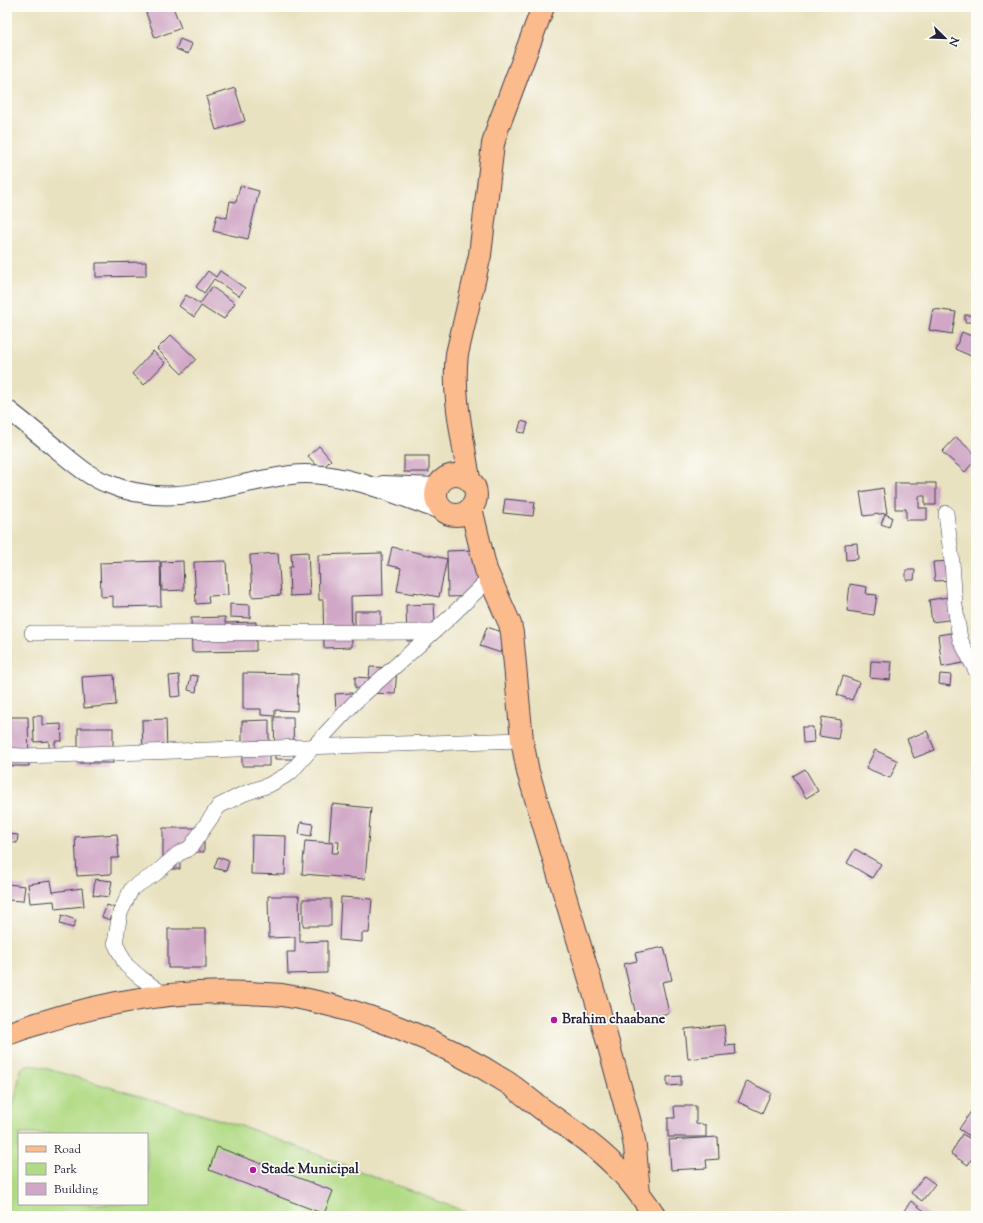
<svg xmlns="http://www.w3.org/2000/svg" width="983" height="1223" font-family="'Sorts Mill Goudy',serif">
<rect width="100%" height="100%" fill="#fdfcf7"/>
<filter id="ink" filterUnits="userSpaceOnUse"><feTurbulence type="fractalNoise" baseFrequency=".025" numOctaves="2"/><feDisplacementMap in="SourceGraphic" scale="8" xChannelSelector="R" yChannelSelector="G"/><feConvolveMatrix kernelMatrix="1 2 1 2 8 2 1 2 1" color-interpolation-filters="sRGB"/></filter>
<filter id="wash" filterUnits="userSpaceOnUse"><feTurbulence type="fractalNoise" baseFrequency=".012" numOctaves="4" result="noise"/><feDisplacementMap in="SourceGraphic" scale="16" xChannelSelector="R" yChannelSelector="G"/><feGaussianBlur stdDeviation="0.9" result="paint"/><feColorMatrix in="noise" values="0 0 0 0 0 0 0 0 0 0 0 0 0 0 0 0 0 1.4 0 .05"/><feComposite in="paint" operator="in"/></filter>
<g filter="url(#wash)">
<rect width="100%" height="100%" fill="#e9e2c1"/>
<path fill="#b1da84" stroke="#6a7e60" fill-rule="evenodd" d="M31,1064L248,1128L474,1215L473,1216H7V1137L21,1069ZM19,1134H147V1204H19Z"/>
<g id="blocks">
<g fill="#d0a7c6">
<path d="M144,7H173L181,28L155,38Z"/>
<path d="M180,39L192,44L188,54L176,49Z"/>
<path d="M235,88L245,121L216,130L206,97Z"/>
<path d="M240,186L259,191L248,239L213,231L217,215L227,218L230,201L236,202Z"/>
<path d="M146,262V276L96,277V263Z"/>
<path d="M208,271L216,277L220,271L245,288L239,296L214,279L204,293L196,287Z"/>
<path d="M212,287L235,303L224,319L216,314L215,315L201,306L194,317L179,306L186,295L200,304Z"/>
<path d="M933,309L956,312L952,334L929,330Z"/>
<rect x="965" y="315" width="11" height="7"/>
<path d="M962,332L976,338V345L971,356L955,349Z"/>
<path d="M171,335L196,359L182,374L157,349Z"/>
<path d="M153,351L165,363L144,385L132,374Z"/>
<path d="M521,421L528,423L525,433L518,432Z"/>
<path d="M956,437L976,455V459L965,472L942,452Z"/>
<path d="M319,446L331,460L321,470L308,456Z"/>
<rect x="404" y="456" width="25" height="16"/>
<path d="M895,483H936V505H925V496H919V508H927V520H906V509H895Z"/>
<path d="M883,488L887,513L864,516L860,492Z"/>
<path d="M505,499L535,502L533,516L503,513Z"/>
<path d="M885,514L892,517L889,527L881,524Z"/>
<path d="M857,543L858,559L846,560L845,544Z"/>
<path d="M392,547L447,559L439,597L414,592V594L397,591L401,568L388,565Z"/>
<path d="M478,550L479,596L448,597L447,551Z"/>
<path d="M308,552L310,595L290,596L289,567H292L291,553Z"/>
<path d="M278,553L281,595L252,597L250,555Z"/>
<path d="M382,553L383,595L351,596L352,647L324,648L323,600H319L318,555Z"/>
<path d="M160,561L161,606L113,607V596L101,597L100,563Z"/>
<path d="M183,561L184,590L162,591L161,562Z"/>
<path d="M226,561L228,595L208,596L209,603L196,604L194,562Z"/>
<path d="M954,561L955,580L935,581L933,562Z"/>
<path d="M906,570H915L914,580H906Z"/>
<path d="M850,584L867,587L866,594L877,595L874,615L847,611Z"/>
<path d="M961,595L964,618L932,622L929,600Z"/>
<path d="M230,604L250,605V618L230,617Z"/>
<path d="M434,604L436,640L407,641L406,605Z"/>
<path d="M355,611H381V633L355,632Z"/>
<path d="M225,617V623L256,622V651L192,652L191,618Z"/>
<path d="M487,627L508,634L501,653L480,646Z"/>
<path d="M963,631L968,662L942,667L938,635Z"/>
<path d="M871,661L892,662L890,680L870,678Z"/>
<path d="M370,667L397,668L395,694L370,693V689L355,688V677L369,678Z"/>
<path d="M243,673L298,674L297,711L275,710V716L261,715V709H243Z"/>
<path d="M940,674L951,675L950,686L939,684Z"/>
<path d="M114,675L116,705L84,708L82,677Z"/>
<path d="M179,675L181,696L171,697L169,676Z"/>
<path d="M191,675L198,676L196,692L188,690Z"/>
<path d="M843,676L859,682L852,700L837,695Z"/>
<path d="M352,693V711H336L335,694Z"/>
<path d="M33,716H42V725L61,724L62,741H55V749H49V741L34,742Z"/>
<path d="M7,717H28L29,766H7Z"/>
<path d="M274,717H293L294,759H275Z"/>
<path d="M822,717L841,720L838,739L819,736Z"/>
<path d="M166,719L167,753L143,754L142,720Z"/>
<path d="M269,720V766H242V721Z"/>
<path d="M802,727H813L814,742L803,743Z"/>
<rect x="78" y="728" width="35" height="35"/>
<path d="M927,731L935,750L914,758L907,739Z"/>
<path d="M875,750L898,761L890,778L866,768Z"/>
<path d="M805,769L818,791L806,798L793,776Z"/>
<path d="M332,804L371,808L365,879L302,874L305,841L333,843L332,853H338L339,842L329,841Z"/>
<path d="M301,822L313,824L311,836L299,834Z"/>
<path d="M163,828H204V852H180V869H163Z"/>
<path d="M7,834L18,835L17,843L7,842Z"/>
<path d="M117,834L119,858H111V874L77,876L75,837Z"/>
<path d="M252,835L286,836L285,875L251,874Z"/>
<path d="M855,849L881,864L872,878L847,863Z"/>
<path d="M218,857L229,861L226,871L214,868Z"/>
<path d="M95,879L112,881L109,897L93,895Z"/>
<path d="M51,881L53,892L82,888L84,906L55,909L54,901L30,903L28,884Z"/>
<path d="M7,884L25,886L23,901L7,900Z"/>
<path d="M268,896H299L300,942L327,941V973L288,974L287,952H295V937L269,938Z"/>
<path d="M341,897L372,899L369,933H362V942L339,940Z"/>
<rect x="303" y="899" width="28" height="27"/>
<path d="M107,905L115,908L110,920L102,917Z"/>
<path d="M62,915L76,920L73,928L60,924Z"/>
<rect x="168" y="929" width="38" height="39"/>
<path d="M664,947L672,980L662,982L669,1013L637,1020L624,964L637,961L635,953Z"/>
<path d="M724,1025L726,1046L735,1045L736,1054L688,1059L685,1029Z"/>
<path d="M681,1076V1085L667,1086V1077Z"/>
<path d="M747,1081L771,1093L762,1113L738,1102Z"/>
<path d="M674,1106H696V1124L706,1125V1137H668V1118H675Z"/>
<path d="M972,1110L976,1113V1140L959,1129Z"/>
<path d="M962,1134L976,1142V1151L968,1165L951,1154Z"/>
<path d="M718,1137L719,1159L706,1160L707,1168L671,1170L669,1140Z"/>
<path d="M217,1147L333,1191L324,1214L209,1170Z"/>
<path d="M924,1176L935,1184L922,1201L911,1193Z"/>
<path d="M911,1201L931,1216H900Z"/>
</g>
</g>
</g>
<g filter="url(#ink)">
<use href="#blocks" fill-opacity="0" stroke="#403f4f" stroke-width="1"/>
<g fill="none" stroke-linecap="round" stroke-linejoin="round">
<defs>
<g id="minor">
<path d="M946,513L952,562L955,606L960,639L976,671"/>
<path d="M32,633L432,632"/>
<path d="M7,755L23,756L522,740"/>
<path d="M165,995L141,978L126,965L115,943L120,913L132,888L155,874L178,854L190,848L219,806L243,794L269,785L290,773L313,747L355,702L448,619L489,579"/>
</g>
<g id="tertiary">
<path d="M7,409C25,423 42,437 59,451C74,463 88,476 106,483C159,506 204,492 257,481C273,478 289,474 305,474C348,474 391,493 431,507L440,509"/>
<path d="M383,485L437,487"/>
</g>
<g id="primary">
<circle cx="456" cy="495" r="20"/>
<path d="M469,479C463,438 452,395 457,354L480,255L493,144L498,127L543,7"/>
<path d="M471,508L486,570L510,624L512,633L522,740L528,772L597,1003L632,1130L635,1147L639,1193"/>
<path d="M7,1034C84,1006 167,988 249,993C260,994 271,994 282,995C358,1007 443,1041 508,1083C520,1091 531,1101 542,1109C567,1127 592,1143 614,1165C630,1180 643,1198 655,1216"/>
</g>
</defs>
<use href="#minor" stroke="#403f4f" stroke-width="16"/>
<use href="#tertiary" stroke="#403f4f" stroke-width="20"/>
<use href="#primary" stroke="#403f4f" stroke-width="24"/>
<use href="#minor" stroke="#fff" stroke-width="15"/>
<use href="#tertiary" stroke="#fff" stroke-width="18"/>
<use href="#primary" stroke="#fbbb8d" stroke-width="22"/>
</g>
</g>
<g fill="#b5179e" stroke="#fdfcf7" stroke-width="1.5">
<circle cx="554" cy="1020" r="4"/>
<circle cx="253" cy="1170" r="4"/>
</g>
<g text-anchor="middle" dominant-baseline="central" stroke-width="3.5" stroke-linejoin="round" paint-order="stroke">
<g font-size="14" font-weight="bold" fill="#22223b" stroke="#fdfcf7" text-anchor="start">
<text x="562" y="1020">Brahim chaabane</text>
<text x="261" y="1170">Stade Municipal</text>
</g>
</g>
<rect width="983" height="1223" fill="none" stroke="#fdfcf7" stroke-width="24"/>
<rect x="18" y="1133" width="130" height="72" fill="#fdfcf7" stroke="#a5a5ac"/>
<rect x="26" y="1146" width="20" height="6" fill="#fbbb8d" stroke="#a5a5ac"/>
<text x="54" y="1153" font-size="12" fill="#22223b">Road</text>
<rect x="26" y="1163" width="20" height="12" fill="#b1da84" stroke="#a5a5ac"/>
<text x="54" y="1173" font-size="12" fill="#22223b">Park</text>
<rect x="26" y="1183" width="20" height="12" fill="#d0a7c6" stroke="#a5a5ac"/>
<text x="54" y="1193" font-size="12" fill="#22223b">Building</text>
<g transform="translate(945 38) rotate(113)" stroke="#fdfcf7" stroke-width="3" paint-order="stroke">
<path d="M0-3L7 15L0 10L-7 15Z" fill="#22223b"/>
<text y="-6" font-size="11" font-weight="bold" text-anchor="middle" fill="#22223b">N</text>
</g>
</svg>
